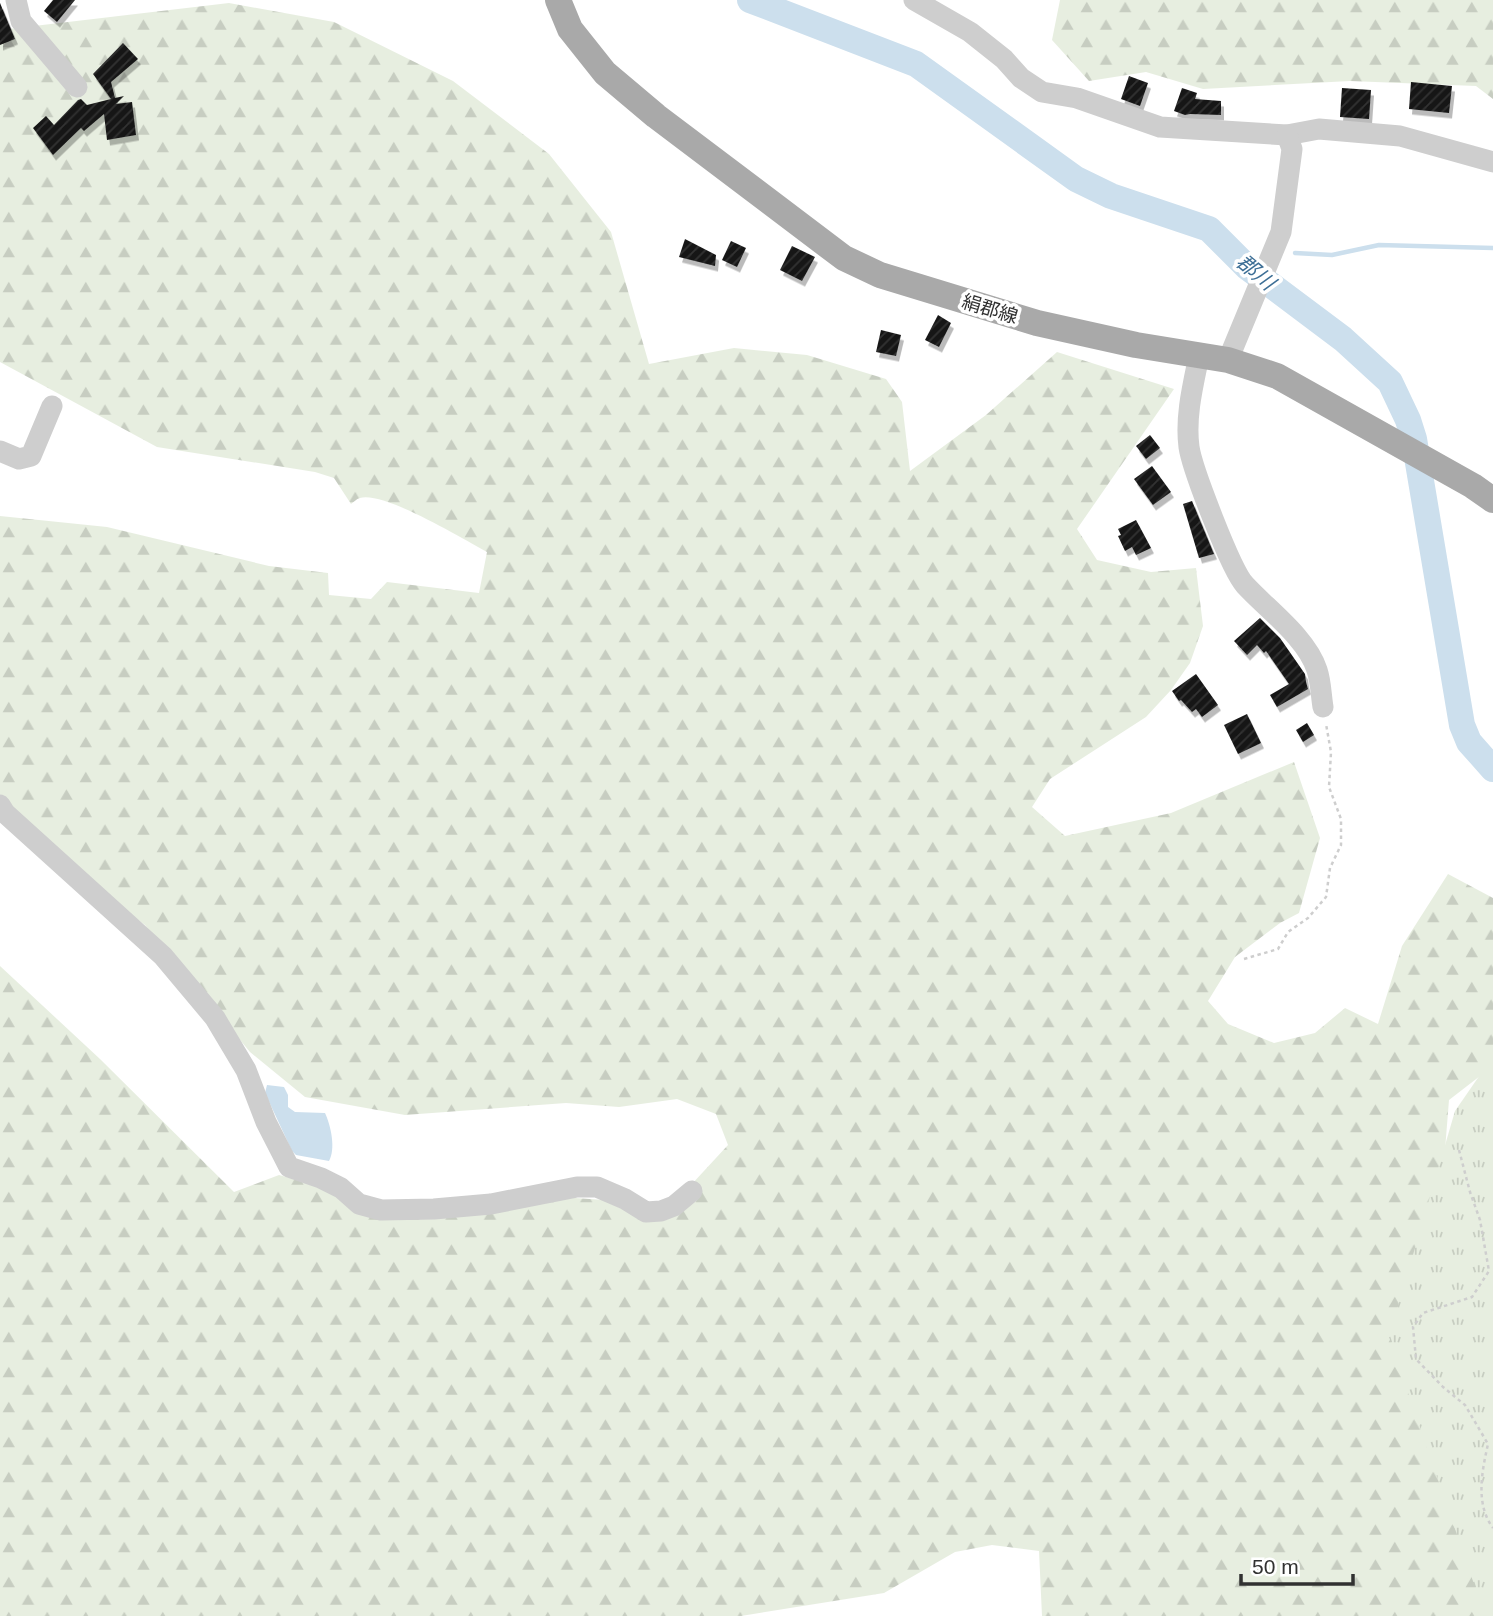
<svg xmlns="http://www.w3.org/2000/svg" width="1493" height="1616" font-family="Arial,'Noto Sans JP',sans-serif">
<defs>
<pattern id="forest-firs" width="22" height="20" patternUnits="userSpaceOnUse" patternTransform="scale(1.75)"><rect width="22" height="20" fill="#e7eee0"/><path d="M5 1l3.5 6h-7zM16 11l3.5 6h-7z" fill="#c7cdc1"/></pattern>
<pattern id="park-tufts" width="24" height="20" patternUnits="userSpaceOnUse" patternTransform="scale(1.75)"><rect width="24" height="20" fill="#e7eee0"/><path d="M3 7l-1-3M5 7V3M7 7l1-3M15 17l-1-3M17 17v-4M19 17l1-3" fill="none" stroke="#c7cdc1"/></pattern>
<pattern id="building-hatch" width="6" height="6" patternUnits="userSpaceOnUse" patternTransform="scale(1.75)"><rect width="6" height="6" fill="#181818"/><path d="M-1 1l2-2M0 6l6-6M5 7l2-2" fill="none" stroke="#313131"/></pattern>
<filter id="shadow"><feDropShadow dx="3" dy="5.5" stdDeviation="0" flood-color="#0004"/></filter>
</defs>
<rect width="100%" height="100%" fill="#fff"/>
<g fill="url(#forest-firs)">
<path d="M1060,0H1493V99L1476,86L1350,81L1203,89L1146,72L1089,81L1052,40Z"/>
<path d="M229,3L334,22L453,81L549,154L611,232L649,364L734,348L807,355L886,379L902,402L910,471L986,415L1057,352L1174,389L1077,529L1097,560L1151,572L1196,568L1203,626L1190,663L1171,690L1146,717L1050,779L1032,807L1065,836L1171,813L1294,762L1320,838L1299,913L1280,923L1235,957L1208,1001L1228,1024L1274,1043L1315,1033L1345,1008L1378,1024L1402,946L1448,874L1493,898V1066L1449,1100L1433,1300L1493,1616H1042L1039,1551L992,1545L955,1552L884,1593L741,1616H0V966L100,1059L234,1192L279,1175L324,1187L355,1211L561,1197L604,1200L647,1221L691,1185L728,1145L716,1114L677,1099L619,1107L566,1103L405,1115L305,1097L250,1052L145,925L3,820L0,815V516L107,527L269,566L328,573L329,595L371,599L387,582L479,593L487,552C463,539 384,491 360,498C356,499 354,502 351,504L334,478L315,472L157,447L0,362V30Z"/>
</g>
<path fill="url(#park-tufts)" d="M1493,1063V1616H1485L1389,1337L1455,1111L1484,1069Z"/>
<path fill="#ccdfed" d="M267,1085L284,1087L288,1095V1107L295,1112L325,1113C331,1126 336,1149 329,1161L296,1155L292,1151L265,1093Z"/>
<g fill="none" stroke-linecap="round" stroke-linejoin="round">
<g stroke="#ccdfed" stroke-width="4.5">
<path d="M1229,248H1234"/>
<path d="M1295,253L1332,255L1379,245L1493,248"/>
</g>
<path stroke="#ccdfed" stroke-width="26" d="M750,0L916,64L1076,179L1111,196L1209,229L1247,267L1343,339L1390,382L1408,420L1414,439L1462,725L1469,742L1493,769"/>
</g>
<g fill="url(#building-hatch)" filter="url(#shadow)">
<path d="M53,0H75L57,22L44,11Z"/>
<path d="M0,3L15,39L0,45Z"/>
<path d="M123,43L138,59L111,82L115,98L124,96L116,104L132,102L136,135L107,140L104,114L84,131L81,128L53,155L33,128L46,116L54,125L78,100L81,99L87,105L111,99L93,74Z"/>
<path d="M1129,76L1148,83L1140,106L1121,99Z"/>
<path d="M1411,82L1452,86L1449,113L1409,109Z"/>
<path d="M1182,88L1197,93L1195,99L1221,101V115L1190,114L1185,115L1174,111Z"/>
<path d="M1342,88L1371,90L1369,119L1340,117Z"/>
<path d="M685,239L716,255L715,266L679,257Z"/>
<path d="M731,241L746,248L737,267L722,260Z"/>
<path d="M792,246L815,257L802,281L780,270Z"/>
<path d="M938,315L951,323L939,347L925,340Z"/>
<path d="M881,330L901,335L896,356L876,352Z"/>
<path d="M1150,435L1160,448L1146,459L1136,446Z"/>
<path d="M1152,466L1171,492L1153,505L1134,479Z"/>
<path d="M1192,501L1214,554L1199,558L1183,504Z"/>
<path d="M1136,520L1151,548L1136,555L1132,547L1125,551L1118,536L1121,535L1118,529Z"/>
<path d="M1260,618L1280,638L1305,674L1306,682L1308,689L1277,707L1270,695L1289,684L1266,651L1264,653L1257,645L1247,655L1234,641Z"/>
<path d="M1196,674L1218,705L1202,717L1196,709L1192,712L1181,700L1179,701L1172,691Z"/>
<path d="M1247,714L1261,743L1238,754L1224,725Z"/>
<path d="M1307,723L1314,735L1303,742L1296,730Z"/>
</g>
<g fill="none" stroke-linecap="round" stroke-linejoin="round">
<g stroke="#cecece" stroke-width="2.5" stroke-dasharray="3.5 3.5" stroke-linecap="butt">
<path d="M1244,959L1278,949L1288,932L1308,918L1326,897L1330,868L1341,845V819L1329,787L1331,752L1326,724"/>
<path d="M1459,1150L1470,1192L1480,1220L1489,1271L1472,1297L1423,1313L1413,1327L1416,1359L1443,1387L1465,1405L1488,1444C1482,1471 1475,1504 1493,1528"/>
</g>
<g stroke="#cecece" stroke-width="21">
<path d="M16,0L21,21L77,87"/>
<path d="M914,0L970,32L1004,59L1021,78L1042,92L1077,98L1160,127L1287,135L1319,129L1400,136L1493,162"/>
<path d="M1199,356C1193,385 1185,417 1189,447C1192,468 1231,570 1245,585C1267,609 1307,638 1317,670C1321,682 1321,695 1323,707"/>
<path d="M1228,360L1281,232L1292,149L1287,135"/>
<path d="M0,451L19,459L31,456L52,406"/>
<path d="M0,805L5,813L163,956L215,1018L246,1070L266,1122L289,1167L321,1178L341,1188L359,1204L381,1210L434,1209L491,1204L577,1187H597L625,1199L646,1212L661,1211L674,1206L692,1191"/>
</g>
<path stroke="#a9a9a9" stroke-width="26" d="M558,0L570,29L605,73L656,116L844,258L880,275L1037,323L1136,345L1228,360L1277,376L1473,486L1493,500"/>
</g>
<g text-anchor="middle" dominant-baseline="central" stroke-width="7" stroke-linejoin="round" paint-order="stroke">
<g font-size="19" fill="#313131" stroke="#fff">
<text transform="translate(990 309) rotate(17)">絹郡線</text>
</g>
<g font-size="21" font-style="italic" fill="#3d6f96" stroke="#fff">
<text transform="translate(1256 272) rotate(40)">郡川</text>
</g>
</g>
<path d="M1241 1574v10h112v-10" fill="none" stroke="#313131" stroke-width="3.5"/>
<text x="1252" y="1574" font-size="21" fill="#313131" stroke="#ffffff" stroke-width="5" paint-order="stroke">50 m</text>
</svg>
